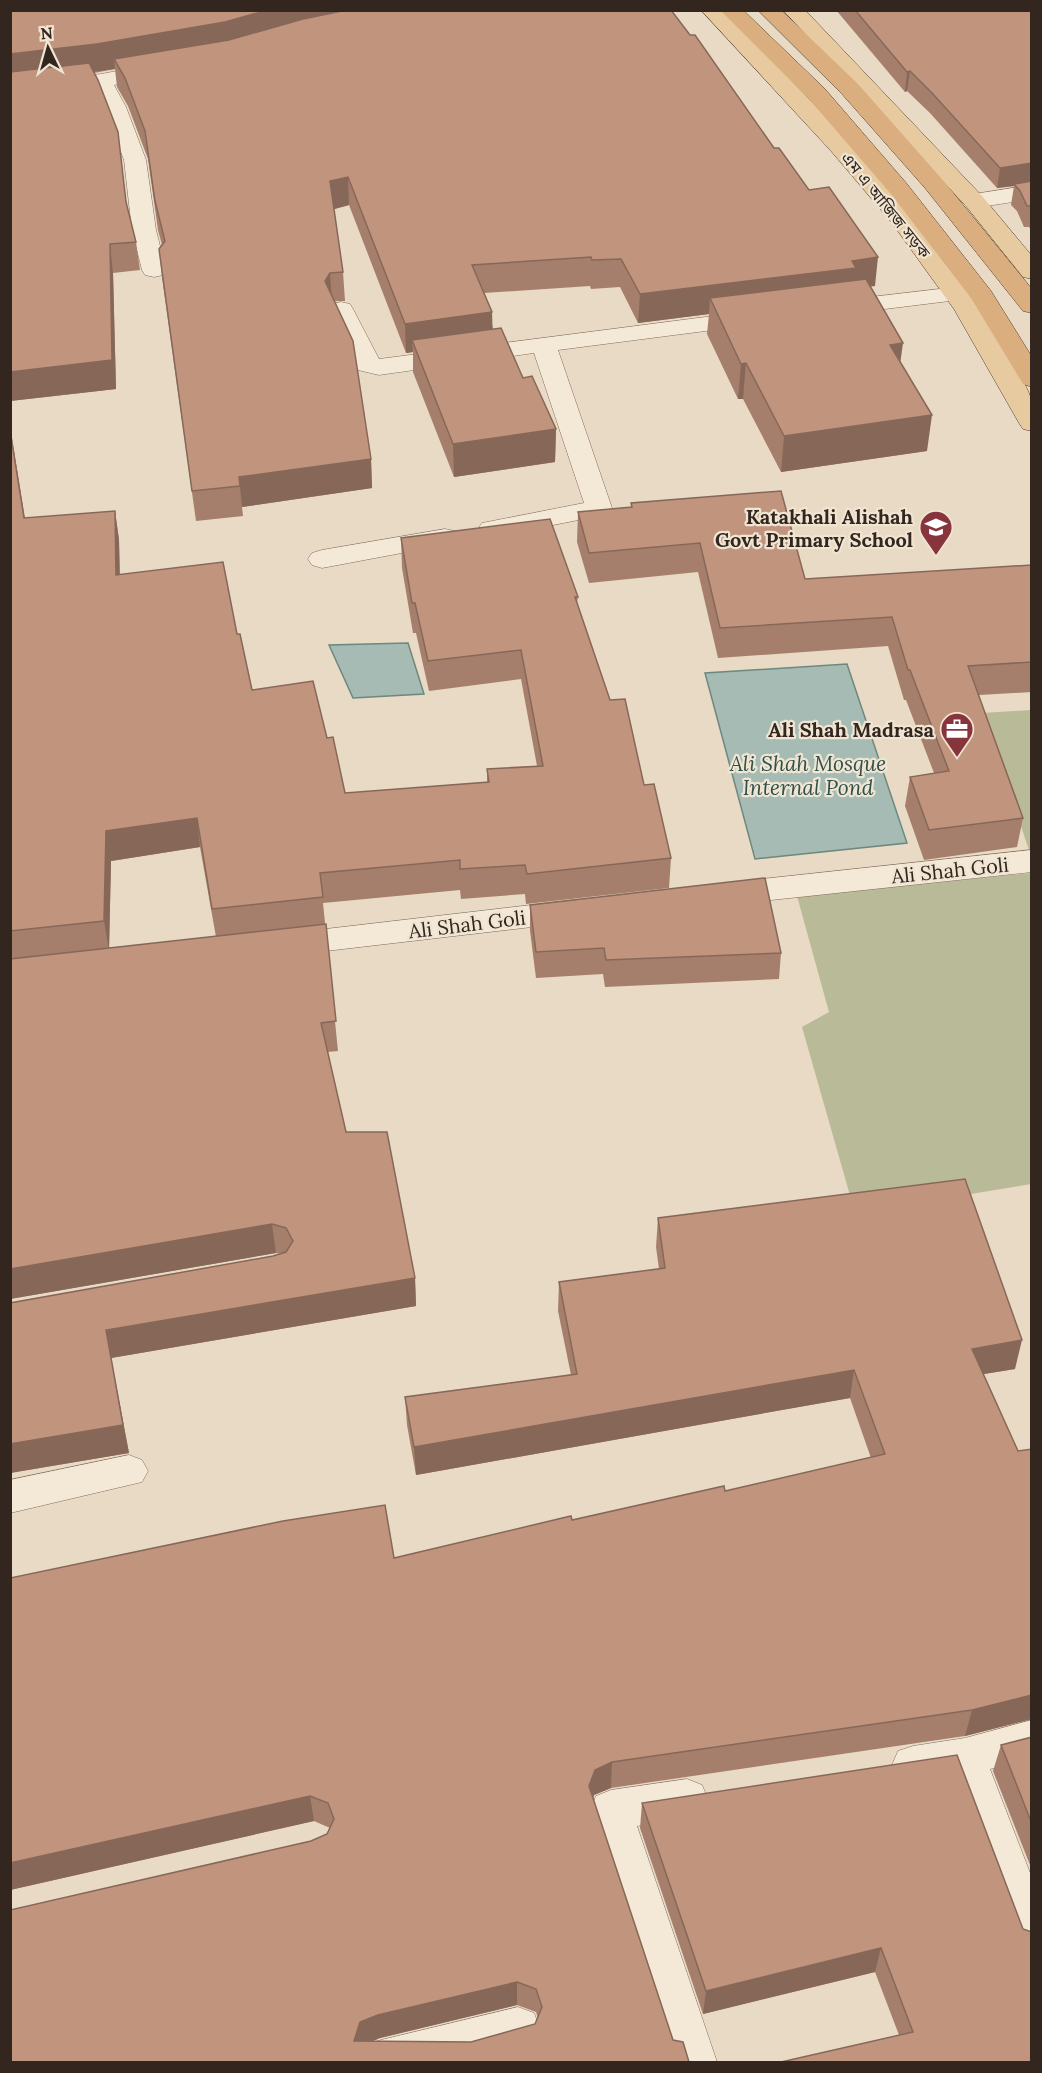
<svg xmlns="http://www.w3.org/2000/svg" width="1042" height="2073" font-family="Lora,'Noto Sans Bengali',serif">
<rect width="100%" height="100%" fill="#e8dac4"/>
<g fill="#b9ba97">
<path d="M1031,710V850H1029L983,713Z"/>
<path d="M1031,873V1184L855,1213L802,1027L829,1012L797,896Z"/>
</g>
<g fill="#a5bbb3" stroke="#6d887f" stroke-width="1.5">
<path d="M408,643L424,694L353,698L329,645Z"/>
<path d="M847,664L907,843L755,859L705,673Z"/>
</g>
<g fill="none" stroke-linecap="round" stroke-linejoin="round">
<defs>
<g id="pedestrian">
<path d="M129,1455L142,1460L148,1471L142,1482L10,1513V1480Z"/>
<path d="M518,2007L534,2013L540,2029L534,2045L518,2051L471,2062H359L365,2046L381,2040Z"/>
</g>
<g id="minor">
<path d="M160,63L168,65L171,70L168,75L114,85L126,107L146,160L156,230L166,270L163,275L154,277L145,275L142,270L132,230L124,160L104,107L94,88L10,98V84L101,74Z"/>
<path d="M1032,185V199L974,208L966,206L962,201L966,196L974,194Z"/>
<path d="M957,287L966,289L969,294L966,299L836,315L827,313L824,308L827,303L836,301Z"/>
<path d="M341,302L350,304L353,309L379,359L752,311L761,313L764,318L761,323L752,325L558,350L612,508L609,514L599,516L492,537L482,535L478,529L482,523L584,503L534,353L379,375L358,370L329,309L332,304Z"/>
<path d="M445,529L455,531L459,537L455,543L322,568L312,565L308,559L312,553L322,550Z"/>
<path d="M1032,850V872L725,905L714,902L709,894L714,886L725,883Z"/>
<path d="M575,900L586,903L591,911L586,919L575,922L283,956L272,953L267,945L272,937L283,934Z"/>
<path d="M1032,1720V1758L990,1769L1032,1878V1958L1017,1952L952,1778L913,1784L898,1779L892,1765L898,1751L913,1746L965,1738Z"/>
<path d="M687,1779L702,1785L708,1799L702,1813L687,1819L637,1826L717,2062H673L590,1810L596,1796L611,1790Z"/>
</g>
<g id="primary">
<path d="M701,10H723C822,111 923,214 995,335C1005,352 1026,381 1031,399C1034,408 1032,421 1032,431L1023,429L1019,423L954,309L892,223L831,151Z"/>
<path d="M783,10H805L982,196L1032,256V279L1023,277L966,206Z"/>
</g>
<g id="trunk">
<path d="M720,10H743L825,89L907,184L991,291L1032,357V387L1023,384L971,298L891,194L809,99Z"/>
<path d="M758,10H781L858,84L941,178L1032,289V313L1023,311L925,188L842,94Z"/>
</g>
</defs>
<use href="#pedestrian" stroke="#806c5c" stroke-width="1"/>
<use href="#minor" stroke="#806c5c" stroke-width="1"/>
<use href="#primary" stroke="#4e3c30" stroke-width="1"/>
<use href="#trunk" stroke="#4e3c30" stroke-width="1"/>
<use href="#pedestrian" fill="#f4e8d6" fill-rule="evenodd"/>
<use href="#minor" fill="#f4e8d6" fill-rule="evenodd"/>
<use href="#primary" fill="#e7caa0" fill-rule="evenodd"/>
<use href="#trunk" fill="#daae7f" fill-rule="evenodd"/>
</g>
<g fill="#a67f6c" fill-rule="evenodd">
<path d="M10,10L774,148L875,286H870L900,362L927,451L781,472L743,399H738L707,334L709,314L638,323L620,287L591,289L590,286L484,293L493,329L556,429L555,462L454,477L413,372V352L406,353L349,205L334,209L343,272L345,301H335L371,459L372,488L242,507L243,516L196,521L162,277L159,249L162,245L158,230L148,159L128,106L117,87L115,69L94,73L136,242L140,270L113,273L116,389L10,401Z"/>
<path d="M836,10H1032V232L1029,227H1024L1017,211L1011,205L1014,186L997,188L930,113L907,91L905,92Z"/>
<path d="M10,426L25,518L115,511L119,540L120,575L237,634L252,690L327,738L345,793L487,782V769L537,766L521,679L429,691L416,633H413L402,568L401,538L578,597L577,603L610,700L644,785L671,858L669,888L526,904L525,894L461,899L460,890L323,903L338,1051L327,1052L346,1132L415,1278L416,1306L111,1358L129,1453L10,1473V1303L273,1256L281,1254L276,1253L10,1299ZM200,847L216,937L109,948L111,861Z"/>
<path d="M631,503L805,579L1032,565V692L979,695L1023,818L1017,847L924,860L905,806L910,777L934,773L906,700H904L888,646L718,658L698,572L589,583L577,542L578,512L631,507Z"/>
<path d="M530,905L781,953L779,979L605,987L603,974L536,978L530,931Z"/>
<path d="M658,1218L1015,1369L983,1374L1018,1451L1032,1449V1719L965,1736L611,1788L594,1795L593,1798L673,2040L10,2062L311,1841L327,1834L330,1828L314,1821L10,1890V1578L394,1558L572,1520L725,1491L871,1458L850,1398L416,1475L407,1425L405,1397L571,1375L558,1311L559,1282L659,1269L656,1247ZM517,2005L536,2012L538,2018L535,2024L471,2042L373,2041L380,2038Z"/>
<path d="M1032,1737V1870L993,1771L1001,1745Z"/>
<path d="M642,1803L1023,1929L1032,2062L899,2035L875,1972L703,2014L640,1828Z"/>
</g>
<g fill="#876858">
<path d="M268,10H393L300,30L114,59L115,69L10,82V54Z"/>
<path d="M910,71L907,91L905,92L907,72Z"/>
<path d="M1032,163V184H1014V186L997,188L1000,168Z"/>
<path d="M348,177L349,205L331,210L330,181Z"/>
<path d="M110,244L113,273L116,389L10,401V372Z"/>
<path d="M878,257L875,286L853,289L710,298L709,314L638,323L640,294Z"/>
<path d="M330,273L332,302L325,281Z"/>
<path d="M492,312L493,341L412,340L413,352L406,353L405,324Z"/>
<path d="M903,343L898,379L890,345Z"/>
<path d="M746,363L743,399H738L741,364Z"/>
<path d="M932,415L927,451L781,472L784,436Z"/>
<path d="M10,426L29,547L24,518Z"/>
<path d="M556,429L555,462L454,477L453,444Z"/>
<path d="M371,459L372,488L242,507L239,477Z"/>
<path d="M115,511L119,540L120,605L116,575Z"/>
<path d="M197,818L200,847L111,861L109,951L104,921L106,831Z"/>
<path d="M272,1224L276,1253L10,1299V1269Z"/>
<path d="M415,1278L416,1306L111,1358L129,1453L10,1473V1444L106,1330Z"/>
<path d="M1022,1340L1015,1369L966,1377L972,1349Z"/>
<path d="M854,1370L850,1398L416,1475L414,1447Z"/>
<path d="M1032,1695V1719L965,1736L972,1710Z"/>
<path d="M612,1762L611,1788L594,1795L588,1811L589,1786L595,1770Z"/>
<path d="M310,1796L314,1821L10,1890V1863Z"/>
<path d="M881,1948L875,1972L703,2014L706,1991Z"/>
<path d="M517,1982V2005L380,2038L363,2045L354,2041L360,2022L378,2015Z"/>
</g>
<g fill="#c1947e" stroke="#876858" stroke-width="1.5" fill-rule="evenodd">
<path d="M10,10H268L225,22L97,44L10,54Z"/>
<path d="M347,10H671L690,35H695L774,148H779L809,190L829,187L878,257L852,261L856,268L640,294L621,259L592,260L591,257L472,265L492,312L405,324L348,177L330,181L343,272L330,273L325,281L353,341L371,459L239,477L240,486L192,491L159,249L165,241L155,201L145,131L125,78L114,59L229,40L303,19Z"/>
<path d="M855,10H1032V163L1000,168L932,93L910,71L907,72Z"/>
<path d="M89,63L98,80L118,132L126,202L136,242L110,244L112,360L10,372V72Z"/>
<path d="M1032,181V206H1027L1020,191L1014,184Z"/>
<path d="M866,279L903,343L890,345L932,415L784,436L746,363L741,364L710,298Z"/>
<path d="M501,328L523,378L532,376L556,429L453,444L412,340Z"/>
<path d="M10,430L24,518L115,511L116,575L223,562L237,634H240L252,690L313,681L327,738L333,737L345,793L489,782L487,769L543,766L521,650L428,661L415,603H412L401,538L550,519L578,597H575L610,700L625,699L644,785L654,784L671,858L527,874L525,865L460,869V860L320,873L323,897L212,909L197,818L106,831L104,921L10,931Z"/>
<path d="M781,491L805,579L1032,565V662L968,666L1023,818L929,830L910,777L949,771L910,670H908L892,617L720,628L700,543L589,553L578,512L632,507L631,503Z"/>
<path d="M765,878L781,953L606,960L604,948L536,952L530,905Z"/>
<path d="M326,924L336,1021L321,1023L346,1132H387L415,1278L106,1330L123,1425L10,1444V1303L273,1256L286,1252L293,1241L286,1228L272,1224L10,1269V959Z"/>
<path d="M965,1179L1022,1340L972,1349L1018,1451L1032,1449V1695L972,1710L612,1762L595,1770L589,1786L673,2040L683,2042L689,2062H10V1910L311,1841L327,1834L334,1819L328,1803L310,1796L10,1863V1578L283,1521L385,1505L394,1558L571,1516L572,1520L724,1486L725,1491L885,1454L854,1370L414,1447L405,1397L577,1374L559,1282L665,1268L658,1218ZM517,1982L536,1989L542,2007L535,2024L471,2042L354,2041L360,2022L378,2015Z"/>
<path d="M1032,1737V1824L1001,1745Z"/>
<path d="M957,1755L1023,1929L1032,1932V2062H781L913,2032L881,1948L706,1991L642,1803Z"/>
</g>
<defs>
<symbol id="school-pin" viewBox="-11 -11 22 30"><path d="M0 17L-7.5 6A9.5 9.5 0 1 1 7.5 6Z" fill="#87343c" stroke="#f0e5d2"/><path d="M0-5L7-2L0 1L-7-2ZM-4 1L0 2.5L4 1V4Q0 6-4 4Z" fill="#fff"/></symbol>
<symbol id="office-pin" viewBox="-11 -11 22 30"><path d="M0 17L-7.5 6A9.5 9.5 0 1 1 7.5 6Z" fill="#87343c" stroke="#f0e5d2"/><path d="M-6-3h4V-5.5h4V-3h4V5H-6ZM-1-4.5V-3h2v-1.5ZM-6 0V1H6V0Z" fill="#fff"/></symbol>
</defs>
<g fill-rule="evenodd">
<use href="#school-pin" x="917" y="508" width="38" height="52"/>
<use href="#office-pin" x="938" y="710" width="38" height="52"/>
</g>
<g text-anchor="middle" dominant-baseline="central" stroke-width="4.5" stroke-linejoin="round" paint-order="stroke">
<g font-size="16" fill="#32261f" stroke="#f0e5d2">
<text transform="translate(886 205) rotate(51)">এম এ আজিজ সড়ক</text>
</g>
<g font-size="20" font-weight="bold" fill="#32261f" stroke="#f0e5d2" text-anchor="end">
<text x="913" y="516">Katakhali Alishah<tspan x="913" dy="23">Govt Primary School</tspan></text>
<text x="934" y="729">Ali Shah Madrasa</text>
</g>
<g font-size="20" fill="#32261f" stroke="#f0e5d2">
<text transform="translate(950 870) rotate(-6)">Ali Shah Goli</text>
<text transform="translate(467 924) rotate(-7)">Ali Shah Goli</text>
</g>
<g font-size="21" font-style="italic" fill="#30504b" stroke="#f0e5d2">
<text x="808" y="763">Ali Shah Mosque<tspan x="808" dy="24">Internal Pond</tspan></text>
</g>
</g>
<rect width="1042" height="2073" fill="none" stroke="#32261f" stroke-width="24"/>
<g transform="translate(48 48) rotate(355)" stroke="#f0e5d2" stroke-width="4.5" paint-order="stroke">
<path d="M0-4.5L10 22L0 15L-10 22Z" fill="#32261f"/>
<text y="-9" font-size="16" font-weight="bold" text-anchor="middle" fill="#32261f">N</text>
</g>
</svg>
